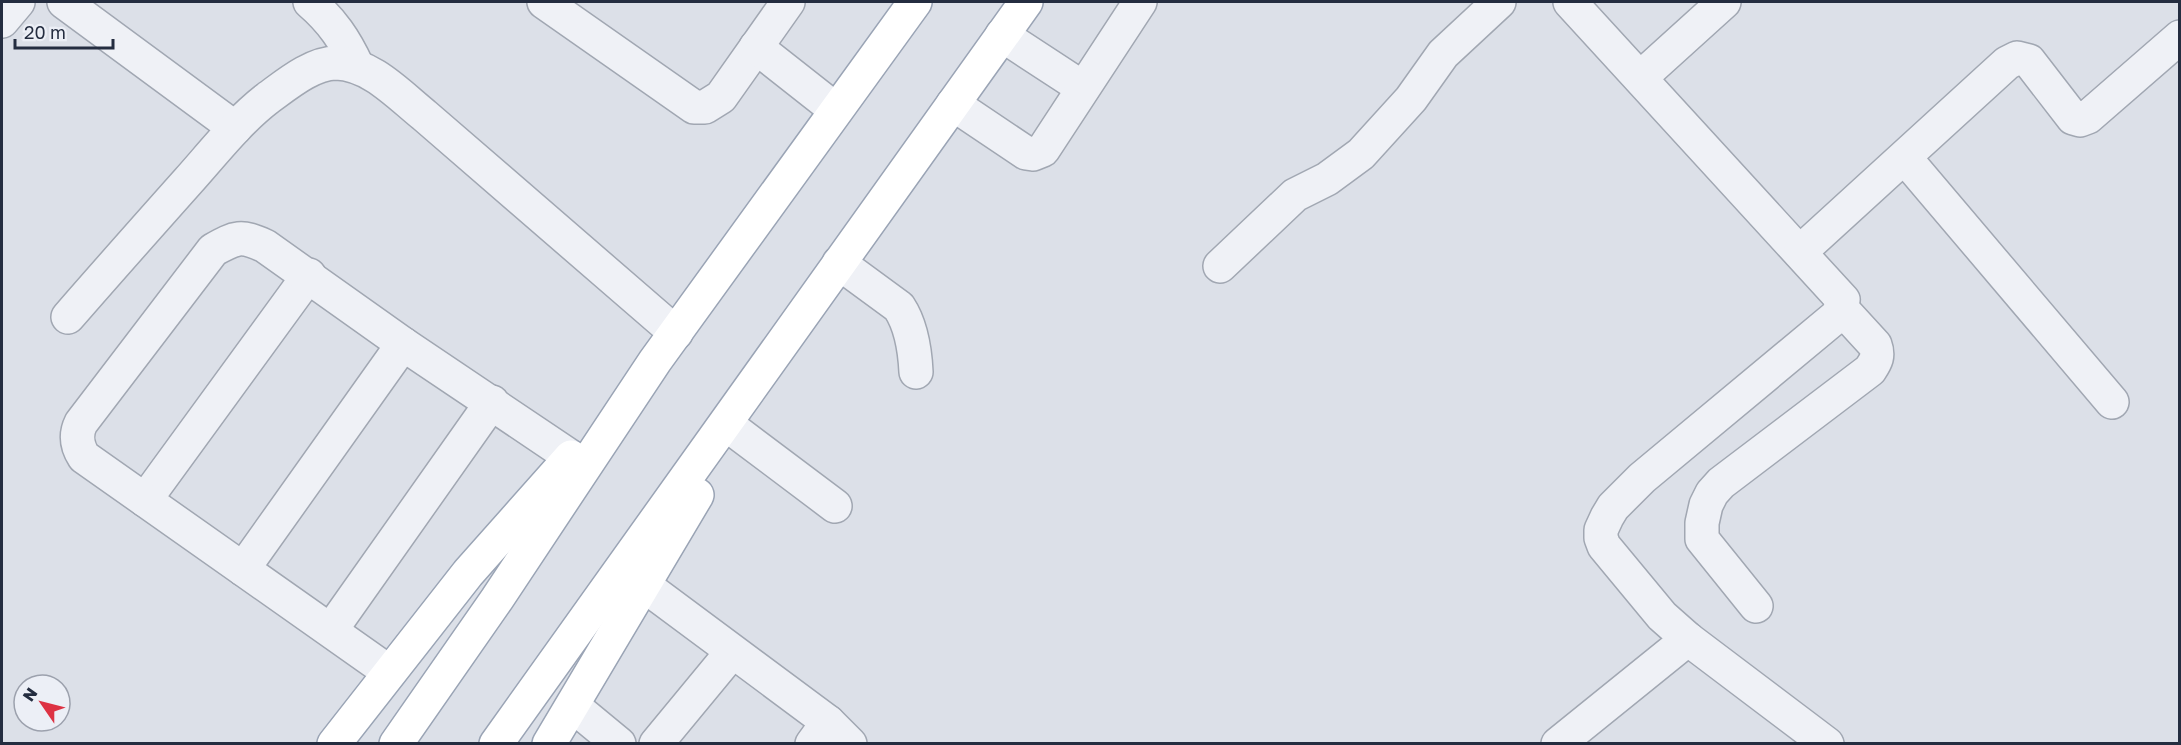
<svg xmlns="http://www.w3.org/2000/svg" width="2181" height="745" font-family="'Golos Text',sans-serif">
<rect width="100%" height="100%" fill="#dce0e8"/>
<g fill="none" stroke-linecap="round" stroke-linejoin="round">
<defs>
<g id="minor">
<path d="M64,2L235,128"/>
<path d="M310,2C332,21 345,40 357,66"/>
<path d="M544,2L694,107H705L721,97L788,2"/>
<path d="M1570,2L1843,300L1838,315L1642,478L1613,507L1607,517L1601,530V538L1604,546L1662,616L1688,639L1827,744"/>
<path d="M2,21L18,2"/>
<path d="M1002,35L1083,88"/>
<path d="M756,47L836,110"/>
<path d="M1640,78L1724,2"/>
<path d="M953,104L1026,153L1033,154L1043,150L1140,2"/>
<path d="M1905,158L2112,402"/>
<path d="M1800,252L2007,63L2017,58L2029,61L2073,118L2080,120L2088,117L2180,37"/>
<path d="M839,263L899,307C911,325 915,351 916,372"/>
<path d="M1220,266L1295,195L1327,179L1361,154L1411,99L1443,54L1499,2"/>
<path d="M68,317C108,271 148,226 189,180C214,152 238,121 268,98C286,85 312,63 336,63C371,64 398,94 424,115L676,333"/>
<path d="M734,430L835,506"/>
<path d="M145,500L309,275"/>
<path d="M243,569L403,344"/>
<path d="M645,586L828,722L850,744"/>
<path d="M1756,606L1702,539V523L1706,505L1712,493L1721,483L1870,370C1876,361 1879,356 1875,345L1842,309"/>
<path d="M331,630L492,402"/>
<path d="M389,672L84,457C77,446 75,435 81,423L213,250C236,237 241,235 265,246L403,344L571,457"/>
<path d="M573,706L619,744"/>
<path d="M656,744L732,652"/>
<path d="M812,744L828,722"/>
<path d="M1558,744L1688,639"/>
</g>
<g id="major">
<path d="M334,744L468,573L571,457"/>
<path d="M396,744L497,599L655,361L915,2"/>
<path d="M496,744L1026,2"/>
<path d="M549,744L697,495"/>
</g>
</defs>
<use href="#minor" stroke="#a1a7b2" stroke-width="36"/>
<use href="#major" stroke="#9aa4b5" stroke-width="36"/>
<use href="#minor" stroke="#eff1f6" stroke-width="33"/>
<use href="#major" stroke="#fff" stroke-width="33"/>
</g>
<rect width="2181" height="745" fill="none" stroke="#242d40" stroke-width="6"/>
<g transform="translate(42 703) rotate(305)"><circle r="28" fill="#eceff6" stroke="#9ca1ad" stroke-width="1.5"/>
<path d="M0-4.5L10 22L0 15L-10 22Z" fill="#dd3243"/>
<text y="-9" font-size="16" font-weight="bold" text-anchor="middle" fill="#242d40">N</text>
</g>
<path d="M15 39v9h98v-9" fill="none" stroke="#242d40" stroke-width="3"/>
<text x="24" y="39" font-size="18" fill="#242d40" stroke="#eceff6" stroke-width="4.5" paint-order="stroke">20 m</text>
</svg>
